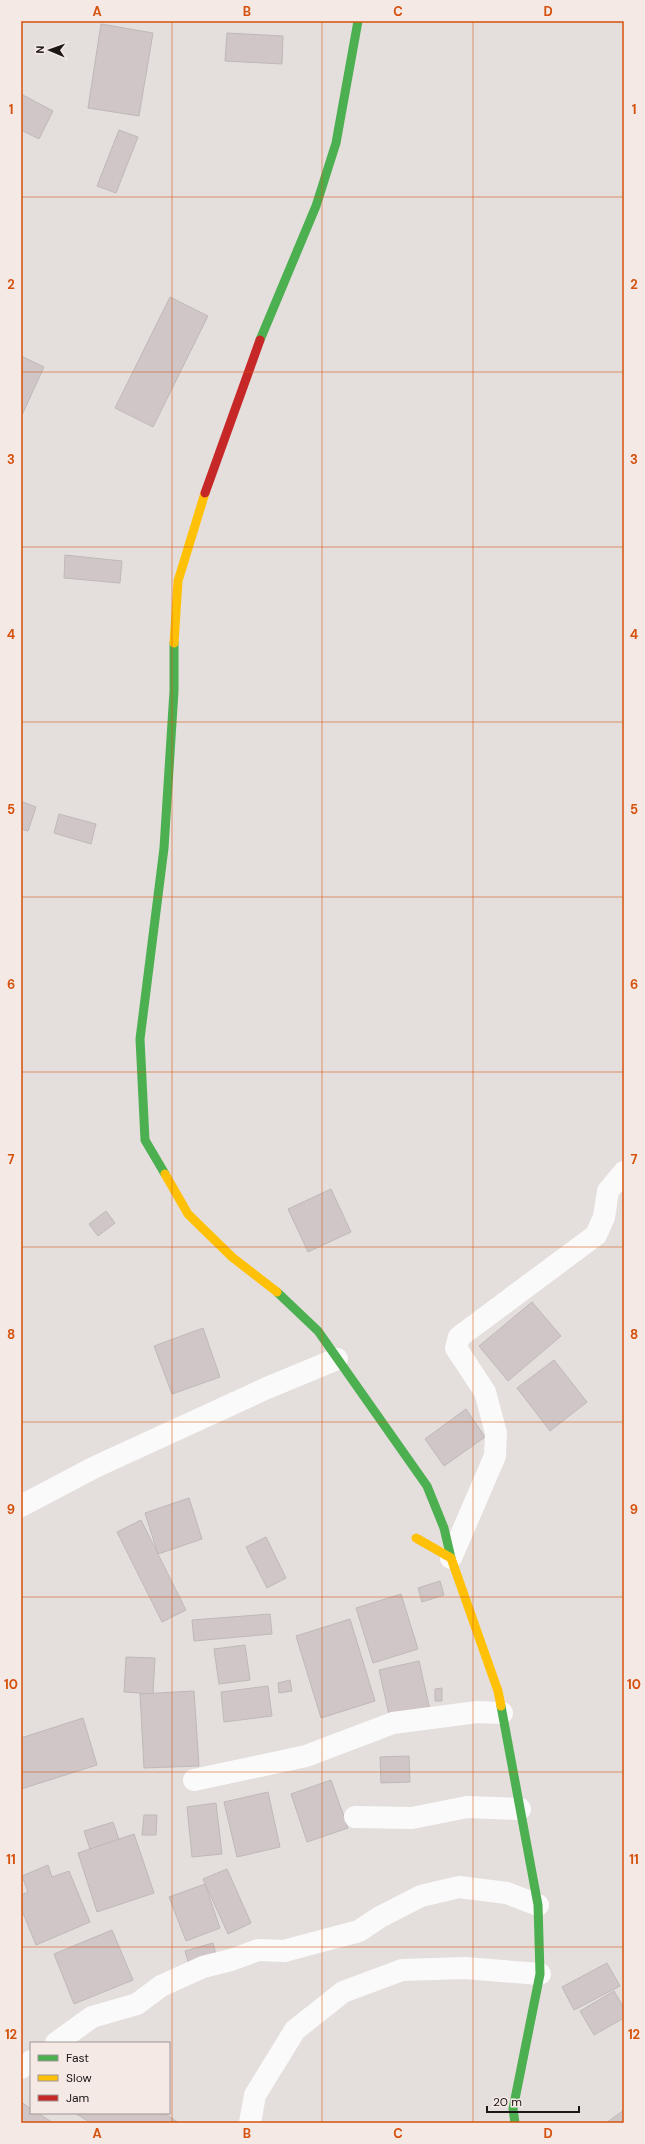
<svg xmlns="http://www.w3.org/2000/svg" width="645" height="2144" font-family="'DM Sans',sans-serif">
<rect width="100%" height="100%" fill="#e4dedc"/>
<g fill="#d1c6c7" stroke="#beb9b8">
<path d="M101,24L153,33L139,116L88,108Z"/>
<path d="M227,33L283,36L282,64L225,61Z"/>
<path d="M21,94L53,111L39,139L21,130Z"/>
<path d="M119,130L138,137L116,193L97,186Z"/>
<path d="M170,297L208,316L153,427L115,408Z"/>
<path d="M21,356L44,367L21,417Z"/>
<path d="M65,555L122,561L120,583L64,578Z"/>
<path d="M23,802L36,807L28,831L21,829V808Z"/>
<path d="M59,814L96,824L91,844L54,833Z"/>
<path d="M331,1189L351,1232L308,1252L288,1209Z"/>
<path d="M106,1211L115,1223L98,1236L89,1224Z"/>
<path d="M532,1302L561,1336L508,1381L479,1346Z"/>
<path d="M203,1328L220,1377L172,1394L154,1346Z"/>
<path d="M554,1360L587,1402L550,1431L517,1388Z"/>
<path d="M466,1409L485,1437L444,1466L425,1439Z"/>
<path d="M189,1498L202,1539L158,1554L145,1513Z"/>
<path d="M141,1520L186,1610L162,1622L117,1532Z"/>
<path d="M266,1537L286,1578L267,1588L246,1547Z"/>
<path d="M440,1581L444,1595L422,1602L418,1588Z"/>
<path d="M401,1594L418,1649L373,1663L356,1608Z"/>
<path d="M270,1614L272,1634L194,1641L192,1620Z"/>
<path d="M350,1619L375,1701L321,1718L296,1636Z"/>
<path d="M245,1645L250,1680L219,1684L214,1649Z"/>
<path d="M126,1657L155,1658L153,1694L124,1692Z"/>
<path d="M419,1661L430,1710L390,1719L379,1670Z"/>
<path d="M290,1680L292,1691L279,1693L278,1683Z"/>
<path d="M268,1686L272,1716L224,1722L221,1692Z"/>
<path d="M442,1688V1701H435V1689Z"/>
<path d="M194,1691L199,1766L144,1768L140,1694Z"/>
<path d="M83,1718L97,1765L21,1789V1738Z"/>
<path d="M409,1756L410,1782L381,1783L380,1757Z"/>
<path d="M331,1780L348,1828L307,1842L291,1794Z"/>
<path d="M268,1792L280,1847L237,1857L224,1802Z"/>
<path d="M216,1803L222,1854L192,1857L187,1807Z"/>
<path d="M144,1815H157L156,1835H142Z"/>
<path d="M113,1822L119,1840L90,1849L84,1831Z"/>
<path d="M134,1834L154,1893L97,1912L78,1853Z"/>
<path d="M48,1865L52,1877L69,1871L90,1922L36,1945L21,1908V1895L28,1892L22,1876Z"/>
<path d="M227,1869L251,1923L228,1934L203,1879Z"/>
<path d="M205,1884L220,1928L186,1941L169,1897Z"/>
<path d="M112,1930L133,1980L74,2004L54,1954Z"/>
<path d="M213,1943L217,1959L190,1968L185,1951Z"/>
<path d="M607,1963L620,1986L574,2010L562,1987Z"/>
<path d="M614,1991L624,2008V2018L594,2035L580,2011Z"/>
<path d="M21,2102L31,2109V2113H38L53,2123H21Z"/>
<path d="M624,2110V2123H606Z"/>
<path d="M75,2113H164L179,2123H91Z"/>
</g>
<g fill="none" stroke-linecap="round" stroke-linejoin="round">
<g stroke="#fbfafa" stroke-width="22">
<path d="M21,1506L95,1467L267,1388L337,1359"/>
<path d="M451,1558L495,1456L496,1433L485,1392L456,1348L459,1337L596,1235L604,1217L608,1191L624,1172"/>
<path d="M194,1780L306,1756L393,1723L477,1712L502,1713"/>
<path d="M355,1817L412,1818L467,1807L520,1809"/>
<path d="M56,2043L92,2017L137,2004L161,1986L203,1967L231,1960L258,1950L284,1951L359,1931L380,1917L421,1896L459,1887L507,1893L538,1905"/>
<path d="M21,2068L31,2061"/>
<path d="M250,2123L255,2095L295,2030L343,1992L402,1970L465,1968L540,1974"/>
</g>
<g stroke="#4caf50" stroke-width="9">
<path d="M260,340L316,206L336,143L358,21"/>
<path d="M165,1174L145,1140L140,1039L164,848L174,691V643"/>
<path d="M277,1292L318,1331L427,1486L444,1528L451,1558"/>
<path d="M501,1706L538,1905L540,1974L513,2109L515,2123"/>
</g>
<g stroke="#ffc107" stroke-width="9">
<path d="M174,643L178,581L205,493"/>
<path d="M165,1174L188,1214L232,1257L277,1292"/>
<path d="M416,1538L451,1558L498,1691L501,1706"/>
</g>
<path stroke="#c62828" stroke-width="9" d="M205,493L260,340"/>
</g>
<path fill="none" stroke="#d4520d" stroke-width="1" stroke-opacity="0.55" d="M172,21V2123M322,21V2123M473,21V2123M21,197H624M21,372H624M21,547H624M21,722H624M21,897H624M21,1072H624M21,1247H624M21,1422H624M21,1597H624M21,1772H624M21,1947H624"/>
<rect width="645" height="2144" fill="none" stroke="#f5e9e6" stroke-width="44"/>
<rect x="30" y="2042" width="140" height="72" fill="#f5e9e6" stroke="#9e9593"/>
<rect x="38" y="2055" width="20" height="6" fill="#4caf50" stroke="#9e9593"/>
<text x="66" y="2062" font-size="12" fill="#1b1716">Fast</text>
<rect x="38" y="2075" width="20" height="6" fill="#ffc107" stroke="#9e9593"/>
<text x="66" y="2082" font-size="12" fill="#1b1716">Slow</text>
<rect x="38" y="2095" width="20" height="6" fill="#c62828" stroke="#9e9593"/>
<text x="66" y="2102" font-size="12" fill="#1b1716">Jam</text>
<g transform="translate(50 50) rotate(272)" stroke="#f5e9e6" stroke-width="3" paint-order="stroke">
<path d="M0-3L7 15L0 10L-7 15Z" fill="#1b1716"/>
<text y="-6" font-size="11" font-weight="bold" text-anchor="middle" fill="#1b1716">N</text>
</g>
<path d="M487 2106v6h92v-6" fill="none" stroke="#1b1716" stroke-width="2"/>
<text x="493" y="2106" font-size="12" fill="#1b1716" stroke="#f5e9e6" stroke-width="3" paint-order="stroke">20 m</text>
<rect x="22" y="22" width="601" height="2100" fill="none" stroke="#d4520d" stroke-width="1.5"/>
<g font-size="13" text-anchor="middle" font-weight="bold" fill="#d4520d">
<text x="97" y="16">A</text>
<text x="247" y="16">B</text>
<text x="398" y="16">C</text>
<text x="548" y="16">D</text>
<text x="11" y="114">1</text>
<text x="634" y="114">1</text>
<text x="11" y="289">2</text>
<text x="634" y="289">2</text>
<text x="11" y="464">3</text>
<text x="634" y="464">3</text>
<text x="11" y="639">4</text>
<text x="634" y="639">4</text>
<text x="11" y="814">5</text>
<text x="634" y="814">5</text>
<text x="11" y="989">6</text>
<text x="634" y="989">6</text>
<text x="11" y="1164">7</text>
<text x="634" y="1164">7</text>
<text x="11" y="1339">8</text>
<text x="634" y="1339">8</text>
<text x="11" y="1514">9</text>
<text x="634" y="1514">9</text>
<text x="11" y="1689">10</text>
<text x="634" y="1689">10</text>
<text x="11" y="1864">11</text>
<text x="634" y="1864">11</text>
<text x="11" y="2039">12</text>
<text x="634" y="2039">12</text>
<text x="97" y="2138">A</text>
<text x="247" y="2138">B</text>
<text x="398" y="2138">C</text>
<text x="548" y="2138">D</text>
</g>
</svg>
